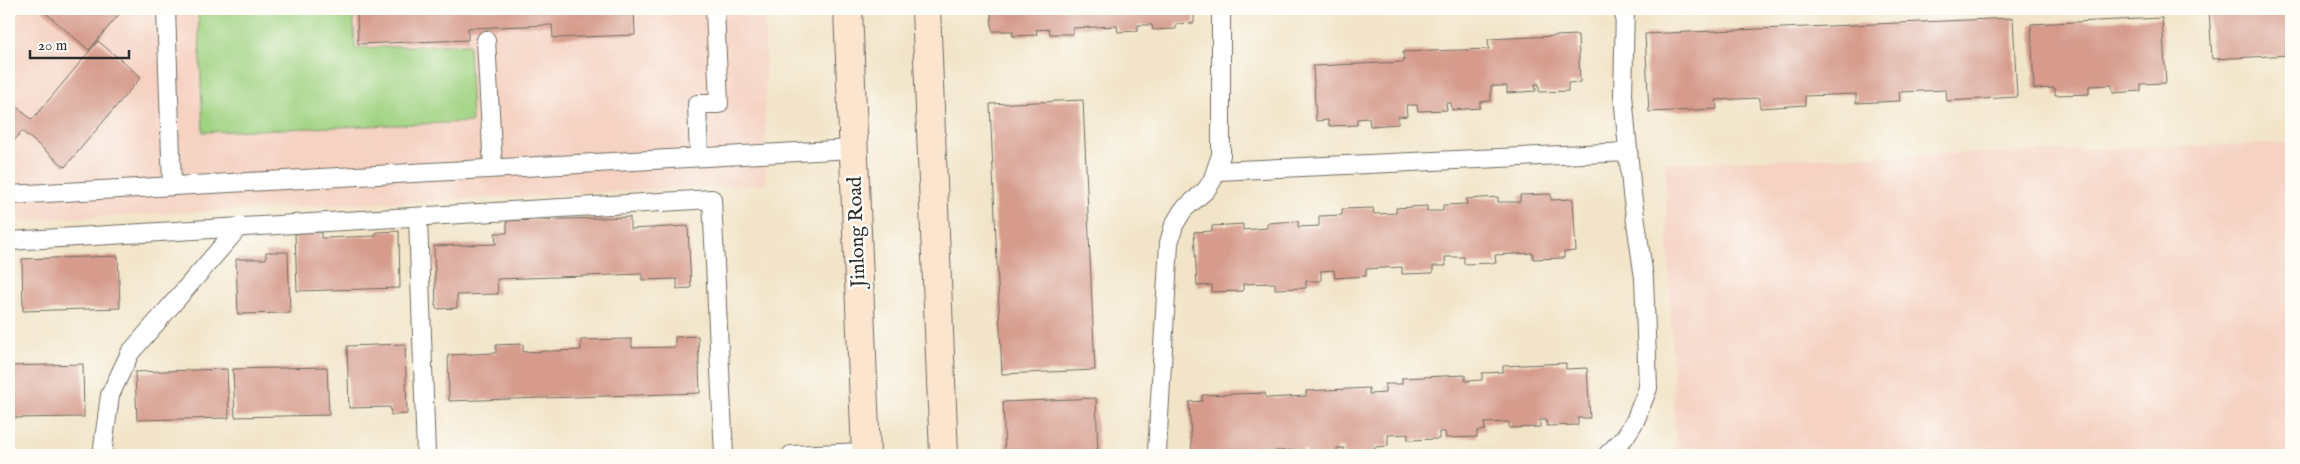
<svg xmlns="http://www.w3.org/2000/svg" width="2300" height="464" font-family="'IM FELL English',serif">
<rect width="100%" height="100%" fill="#fdfcf7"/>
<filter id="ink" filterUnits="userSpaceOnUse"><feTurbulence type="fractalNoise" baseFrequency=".02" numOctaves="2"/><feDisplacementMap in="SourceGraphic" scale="10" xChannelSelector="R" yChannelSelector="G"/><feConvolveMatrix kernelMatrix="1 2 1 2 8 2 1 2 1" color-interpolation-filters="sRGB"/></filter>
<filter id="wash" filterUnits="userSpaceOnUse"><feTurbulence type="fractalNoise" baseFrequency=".0096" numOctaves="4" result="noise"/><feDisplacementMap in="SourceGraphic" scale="20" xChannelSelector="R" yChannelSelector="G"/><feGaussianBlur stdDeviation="1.12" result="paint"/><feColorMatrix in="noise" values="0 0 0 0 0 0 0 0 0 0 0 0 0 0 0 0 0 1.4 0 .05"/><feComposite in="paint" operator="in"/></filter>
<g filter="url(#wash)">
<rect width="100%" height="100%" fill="#f2e4c8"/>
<g fill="#f5d2c2">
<path d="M9,9H765L766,184L9,221Z"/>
<path d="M2291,143V455H1676L1665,163Z"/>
</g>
<path fill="#a1d383" stroke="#667f57" d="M198,9H353L355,48L469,44L472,122L203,132Z"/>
<g id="blocks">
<g fill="#d69b8c">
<path d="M41,9H119L122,11L89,50Z"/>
<path d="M357,9H634L635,35L553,38L552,25L468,28V40L358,44Z"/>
<path d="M991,9H1194V23L1176,24V29L1153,30L1152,25H1138V31L1118,32L1117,26L1073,28V34H1050L1049,29L1036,30L1037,35L1013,36V31H992Z"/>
<path d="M2209,9H2291V55L2212,59Z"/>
<path d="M2013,18L2017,97L1947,101L1946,90L1899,92L1900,101L1856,103V94L1805,96V105L1760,108V98L1716,100L1717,109L1649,112L1645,34Z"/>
<path d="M2162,18L2166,83L2141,84V91L2113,93L2112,85L2089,86V94L2055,95V88L2034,89L2031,24Z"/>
<path d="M1578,35L1580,82L1568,83V91L1539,92V84H1535L1536,91L1507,93V86H1491V101L1480,102V108L1452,110L1451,103H1446L1447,110L1418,111L1417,105H1406L1407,116L1398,117V124L1370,126L1369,118L1357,119V125L1329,126L1328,120L1316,121L1313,66L1404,62L1403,52L1489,49L1488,39Z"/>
<path d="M98,41L141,77L65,167L22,131L9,147V100L32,120Z"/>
<path d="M1083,100L1095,370L1002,374L990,104Z"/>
<path d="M1551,194V200L1573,199L1576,251L1564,252V258L1533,259V253L1495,255L1496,263L1464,264V257H1445L1446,266H1433V273L1402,274V267L1366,269V276L1335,278L1334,270L1321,271V281H1306V288L1275,289V283L1243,284V291L1212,292V285L1197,286L1194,232L1212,231V226L1243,224V230L1267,228V223L1298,221V227L1319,226V216L1342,215V209L1373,208L1374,214L1396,213V208L1427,206V211H1443V205L1467,204L1466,199L1498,197V202H1520V195Z"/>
<path d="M630,217V229L688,226L691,288L677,289V279L642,280V274L497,279L498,294L457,295V308L436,309L434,246L496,244L495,233H507V221Z"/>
<path d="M399,231L400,288L297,291L295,233L321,232V238L376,236V232Z"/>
<path d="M266,252H288L290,313L238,314L236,259H266Z"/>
<path d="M118,256L120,308L23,311L22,259Z"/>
<path d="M698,336L700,393L449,401L448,355L496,353V345L523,344V352L581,350V340L632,339V348L675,347V337Z"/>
<path d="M405,344L407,414L391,415L390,407L349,408L347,346Z"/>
<path d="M1566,363V369L1587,368L1590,418H1578V425L1547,426L1546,420H1540V427L1509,428V422L1484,423L1485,430L1477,431V437L1446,438L1445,432H1439V439L1408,440V434L1388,435V446L1375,447L1376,454L1344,455V448H1337V455H1306V450L1275,451L1276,455H1244V453H1237V455H1192L1189,402L1202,401V395L1265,393L1266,398L1306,396V391L1369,388V394L1385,393V384H1402V378L1465,375V381L1482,380V373L1503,372V366Z"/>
<path d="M83,364L84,417L9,418V366Z"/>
<path d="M327,367L329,415L235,417L233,369Z"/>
<path d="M227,369L229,418L137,420L135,372Z"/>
<path d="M1096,398L1098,455H1005L1003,402Z"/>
</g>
</g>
</g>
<g filter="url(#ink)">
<use href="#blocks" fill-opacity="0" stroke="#716c62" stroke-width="1"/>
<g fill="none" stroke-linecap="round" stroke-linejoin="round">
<defs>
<g id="service">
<path d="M166,9L172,186"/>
<path d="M486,40L493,168"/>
<path d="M699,157L697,104H719L715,9"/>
<path d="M1217,171L1628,152"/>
<path d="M9,195L853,149"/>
<path d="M418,217L426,455"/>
<path d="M9,241L712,199L724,455"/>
<path d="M102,455L110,395L130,353L239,227"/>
<path d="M791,455L866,452"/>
<path d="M1158,455L1157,451L1169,243L1174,225L1183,210L1206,190L1212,181L1221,155V9"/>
<path d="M1607,455L1625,437L1635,421L1648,388L1644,278L1632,194L1623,95L1625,9"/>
</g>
<g id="secondary">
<path d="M848,9L866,455"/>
<path d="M926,9L944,455"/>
</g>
</defs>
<use href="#service" stroke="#716c62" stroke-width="20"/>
<use href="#secondary" stroke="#716c62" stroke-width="30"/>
<use href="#service" stroke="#fff" stroke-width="18"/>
<use href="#secondary" stroke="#fbe5cf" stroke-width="28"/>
</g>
</g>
<g text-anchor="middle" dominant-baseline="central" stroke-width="5" stroke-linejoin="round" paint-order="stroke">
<g font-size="20" fill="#2b2b2b" stroke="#fdfcf7">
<text transform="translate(857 232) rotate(-92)">Jinlong Road</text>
</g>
</g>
<rect width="2300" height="464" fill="none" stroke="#fdfcf7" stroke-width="30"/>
<path d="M30 50v8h99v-8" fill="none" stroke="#2b2b2b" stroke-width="2.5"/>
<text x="38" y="50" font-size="15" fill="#2b2b2b" stroke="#fdfcf7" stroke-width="4" paint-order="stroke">20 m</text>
</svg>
